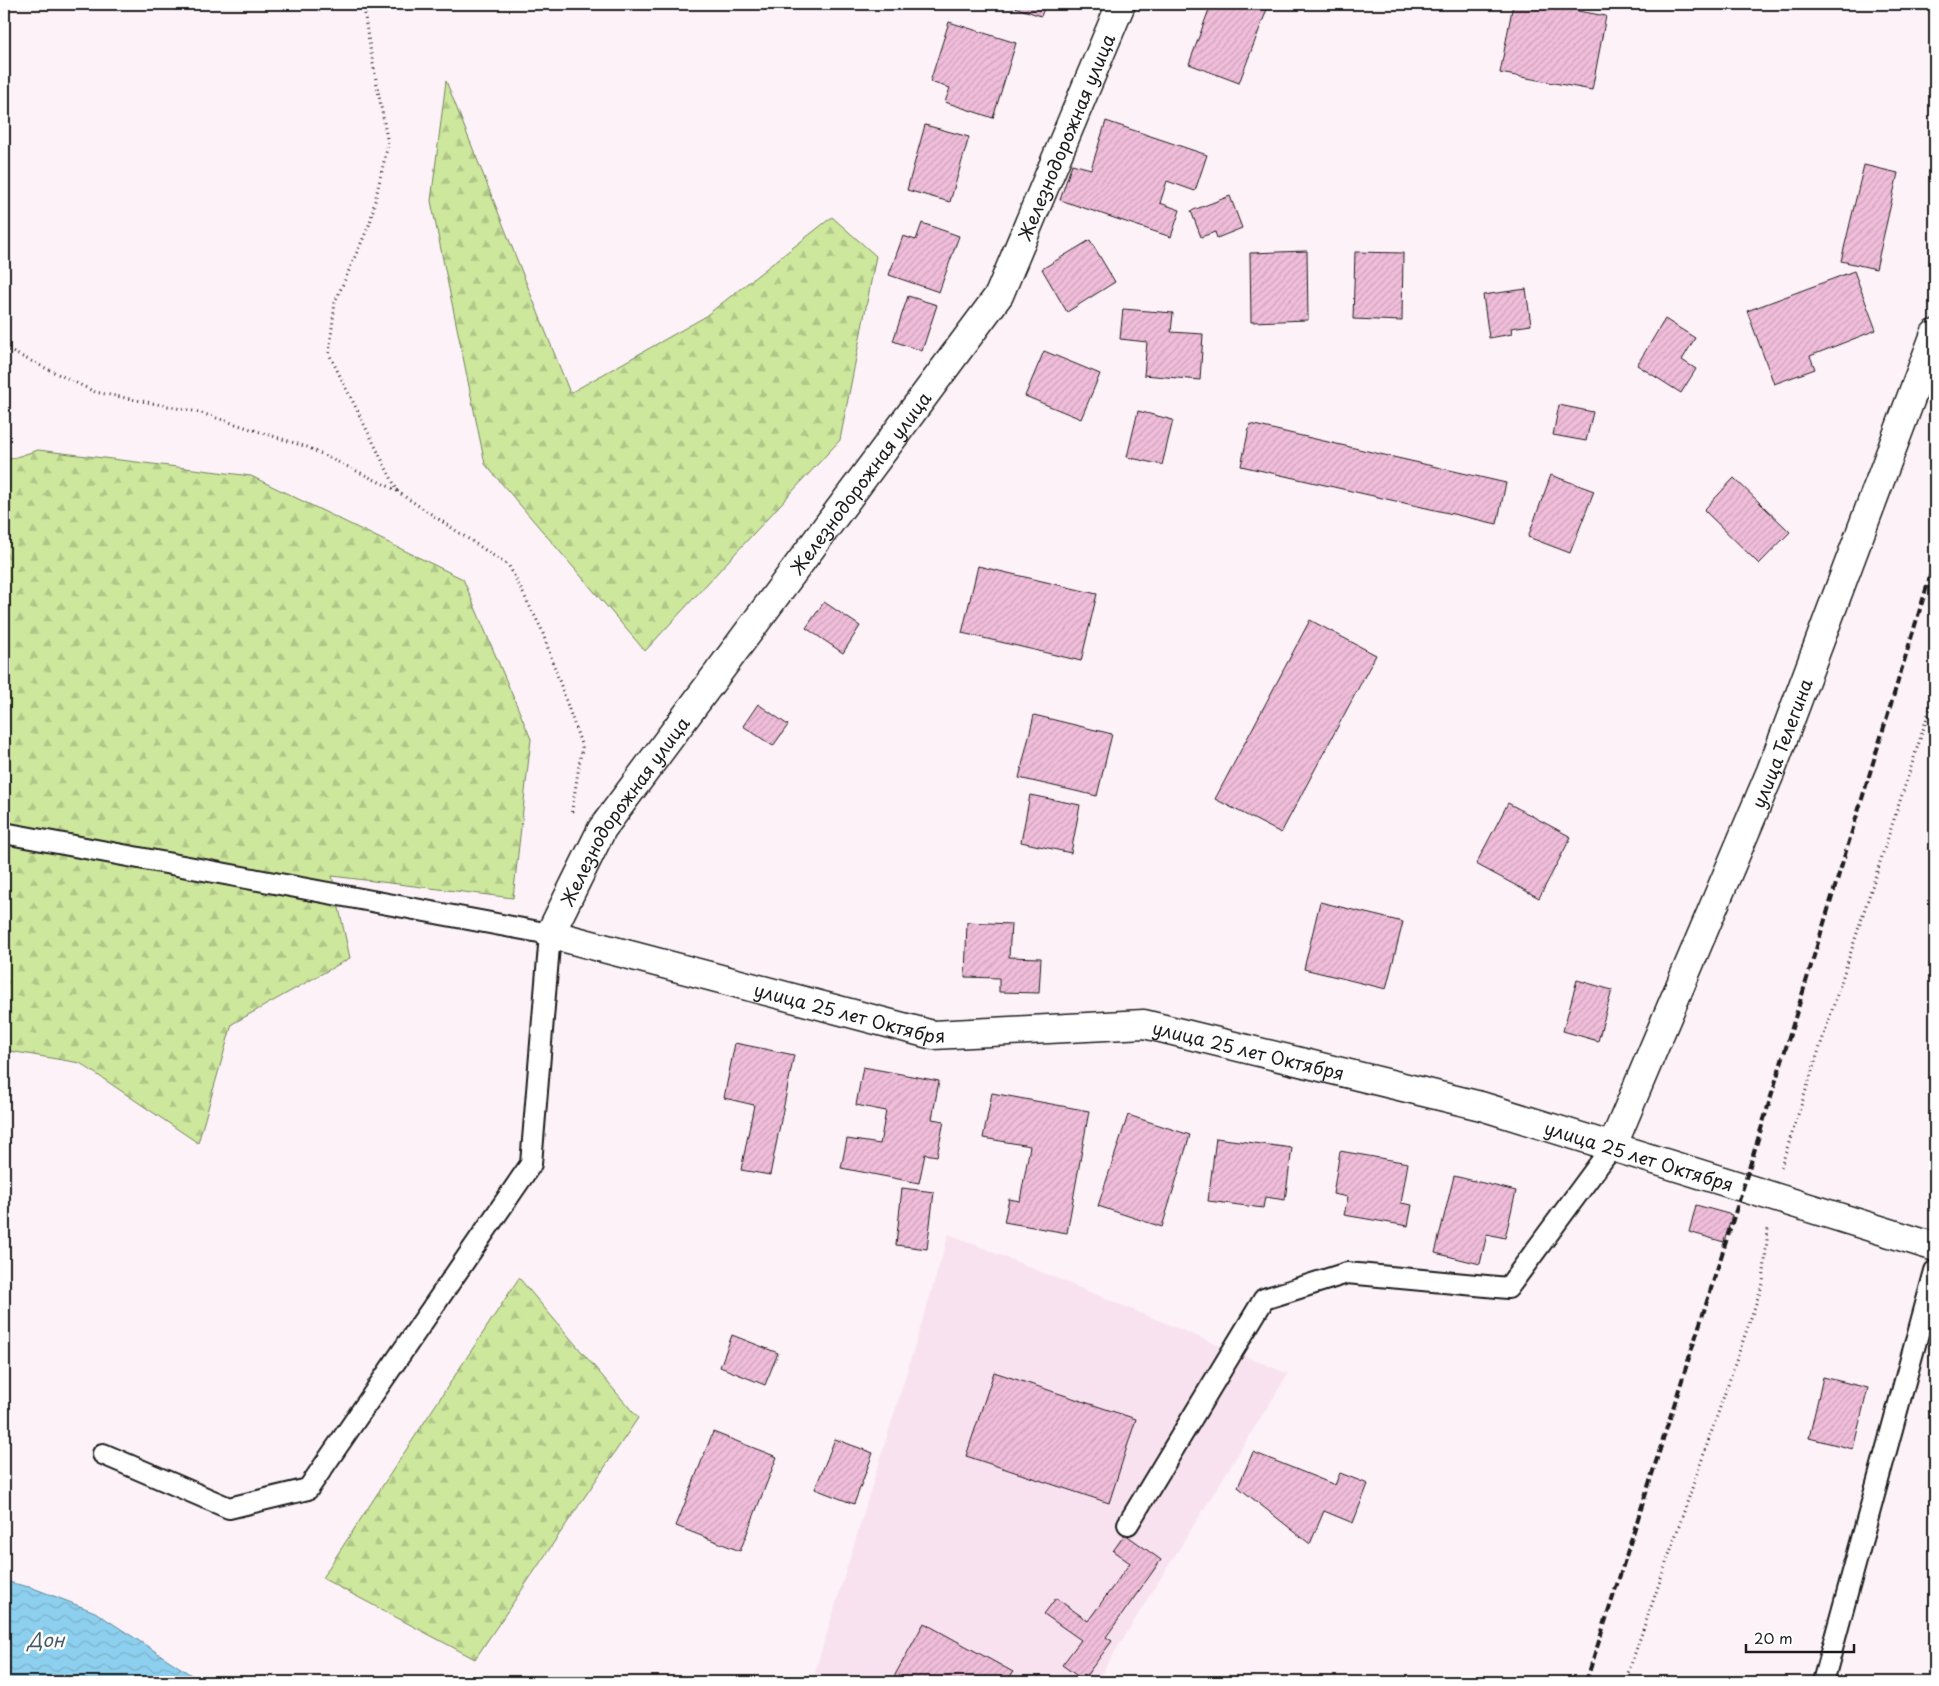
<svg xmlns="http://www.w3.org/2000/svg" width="1939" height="1686" font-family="'Playpen Sans',sans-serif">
<defs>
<pattern id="forest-firs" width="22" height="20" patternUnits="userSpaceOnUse" patternTransform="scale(1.25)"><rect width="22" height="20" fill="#cde79d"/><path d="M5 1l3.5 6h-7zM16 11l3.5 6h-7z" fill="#afc687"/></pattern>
<pattern id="water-waves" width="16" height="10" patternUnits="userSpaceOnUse" patternTransform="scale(1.25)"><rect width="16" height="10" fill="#8dcfee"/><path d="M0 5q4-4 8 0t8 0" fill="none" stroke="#79b1cc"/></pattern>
<pattern id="building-hatch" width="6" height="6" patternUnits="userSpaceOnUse" patternTransform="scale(1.25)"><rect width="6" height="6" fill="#f0bdda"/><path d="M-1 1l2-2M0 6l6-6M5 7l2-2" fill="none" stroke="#cda2ba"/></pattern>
</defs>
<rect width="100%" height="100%" fill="#fcf2f8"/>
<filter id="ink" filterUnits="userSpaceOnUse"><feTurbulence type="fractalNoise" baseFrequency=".02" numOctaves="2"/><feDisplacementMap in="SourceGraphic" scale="10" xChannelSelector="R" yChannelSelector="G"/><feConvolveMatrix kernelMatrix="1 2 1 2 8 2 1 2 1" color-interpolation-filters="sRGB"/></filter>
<g filter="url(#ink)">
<path fill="#f8e2ef" d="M949,1234L1288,1374L1096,1682H812Z"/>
<g fill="url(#forest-firs)" stroke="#74825c">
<path d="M446,81L570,393L703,318L832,217L876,256L840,440L645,651L485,464L431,201Z"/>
<path d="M38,450L251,476L463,579L531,739L513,898L332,876L350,958L232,1024L198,1143L80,1063L4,1050V461Z"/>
<path d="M519,1278L638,1418L475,1659L322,1578Z"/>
</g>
<path fill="url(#water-waves)" stroke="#60879a" d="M4,1581L33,1588L95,1612L202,1682H4Z"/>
<g fill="url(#building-hatch)" stroke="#1c1c1c">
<path d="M1005,4H1046L1041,16Z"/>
<path d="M1211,4H1269L1239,83L1189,64Z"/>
<path d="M1513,4H1579L1578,11L1606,16L1592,90L1500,73Z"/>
<path d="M949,22L1016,43L993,118L945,102L950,88L930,82Z"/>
<path d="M1106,121L1207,155L1195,191L1167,181L1160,203L1180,210L1171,237L1060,200L1072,164L1091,169Z"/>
<path d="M925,125L969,137L950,202L907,190Z"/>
<path d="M1864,165L1898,173L1876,269L1841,261Z"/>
<path d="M1230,196L1242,228L1217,238L1215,232L1201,237L1191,211Z"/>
<path d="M922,223L959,236L939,292L889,275L903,236L916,240Z"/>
<path d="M1090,240L1115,282L1067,312L1042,269Z"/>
<path d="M1307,251L1308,320L1251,322L1250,253Z"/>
<path d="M1355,252L1403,253L1402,321L1353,319Z"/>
<path d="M1854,271L1876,330L1810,356L1815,369L1774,384L1747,311Z"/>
<path d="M1526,289L1531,325L1511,328L1512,334L1489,338L1483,295Z"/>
<path d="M908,296L937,305L922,351L893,341Z"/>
<path d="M1123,309L1173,313L1171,332L1203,334L1200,380L1144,375L1147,342L1120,339Z"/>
<path d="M1665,319L1695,338L1682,360L1696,369L1681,393L1637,365Z"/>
<path d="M1044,351L1100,374L1081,419L1025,396Z"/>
<path d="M1559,405L1593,412L1586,441L1553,435Z"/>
<path d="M1138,411L1173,420L1162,465L1127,457Z"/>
<path d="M1250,424L1506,483L1497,524L1241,466Z"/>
<path d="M1551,475L1594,491L1570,553L1528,537Z"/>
<path d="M1734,478L1790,532L1759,564L1704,510Z"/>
<path d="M978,566L1097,594L1081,661L962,633Z"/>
<path d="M824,602L860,626L843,653L806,628Z"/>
<path d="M1310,620L1376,655L1281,833L1215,799Z"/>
<path d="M758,704L788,725L773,746L743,726Z"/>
<path d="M1034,715L1112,734L1097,796L1019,778Z"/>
<path d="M1030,795L1080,805L1071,853L1021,842Z"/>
<path d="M1508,803L1571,837L1539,898L1476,864Z"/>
<path d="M1320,902L1403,922L1386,989L1304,969Z"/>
<path d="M967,922L1011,924L1009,957L1041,958L1039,993L999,992V978L965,977Z"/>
<path d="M1577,980L1612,990L1598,1041L1563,1031Z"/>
<path d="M735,1043L794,1055L770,1175L741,1170L754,1105L724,1098Z"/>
<path d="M863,1067L939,1081L932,1119L944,1121L937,1156L925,1154L919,1183L841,1168L847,1139L880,1144L886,1111L856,1105Z"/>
<path d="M992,1093L1089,1111L1067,1233L1004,1222L1009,1199L1020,1201L1030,1146L983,1138Z"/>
<path d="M1128,1115L1190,1135L1162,1227L1098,1206Z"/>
<path d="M1216,1138L1292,1148L1285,1200L1265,1197L1263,1208L1208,1201Z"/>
<path d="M1340,1151L1408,1163L1401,1203L1412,1205L1408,1226L1344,1215L1348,1197L1333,1194Z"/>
<path d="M1454,1176L1516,1191L1505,1238L1487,1234L1480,1264L1435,1253Z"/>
<path d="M902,1188L934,1192L927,1249L896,1245Z"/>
<path d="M1696,1205L1732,1215L1724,1242L1689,1232Z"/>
<path d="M732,1335L778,1353L765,1385L720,1367Z"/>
<path d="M994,1372L1136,1419L1109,1503L966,1456Z"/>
<path d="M1823,1377L1868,1388L1853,1449L1809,1438Z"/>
<path d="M713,1432L777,1457L740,1551L676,1526Z"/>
<path d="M835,1439L873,1453L854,1504L815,1489Z"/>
<path d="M1253,1452L1335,1485L1340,1473L1368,1484L1353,1523L1324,1511L1310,1544L1238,1487Z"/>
<path d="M1125,1534L1161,1560L1106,1637L1112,1641L1083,1680L1062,1665L1081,1640L1044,1614L1056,1598L1088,1621L1130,1563L1113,1551Z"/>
<path d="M924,1623L1013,1672L1007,1682H891Z"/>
</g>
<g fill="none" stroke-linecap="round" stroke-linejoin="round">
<defs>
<g id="service">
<path d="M4,833L550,934L531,1164L308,1489L229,1508L103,1454"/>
<path d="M1128,1524L1264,1299L1347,1273L1508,1288L1612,1147"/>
<path d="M1823,1682L1935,1271"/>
</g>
<g id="minor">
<path id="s1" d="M550,934L602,829L999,295L1121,4"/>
<path id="s2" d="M1612,1147L1771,771L1935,334"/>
</g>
<g id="tertiary">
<path id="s3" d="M550,934L933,1035L1144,1024L1481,1106L1935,1247"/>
</g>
</defs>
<use href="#service" stroke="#1c1c1c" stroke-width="24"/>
<use href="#minor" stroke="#1c1c1c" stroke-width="31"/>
<use href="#tertiary" stroke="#1c1c1c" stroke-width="31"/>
<g stroke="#1c1c1c" stroke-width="3" stroke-dasharray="1 4" stroke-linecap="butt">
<path d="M364,4L366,26L388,144L370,223L335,302L329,354L398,492L509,566L541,628L582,747L571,816"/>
<path d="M4,348L95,392L198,412L307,447L398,491"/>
<path d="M1781,1167L1935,693"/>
<path d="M1625,1682L1763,1283L1768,1229"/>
</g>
<use href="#service" stroke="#fff" stroke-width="20"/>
<use href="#minor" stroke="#fff" stroke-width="28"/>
<use href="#tertiary" stroke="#fff" stroke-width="28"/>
<path stroke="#1c1c1c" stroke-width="4" stroke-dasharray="8 4" stroke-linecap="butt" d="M1586,1682L1743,1188L1935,560"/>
</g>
</g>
<g text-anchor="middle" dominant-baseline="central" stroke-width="5" stroke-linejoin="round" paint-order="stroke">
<g font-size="18" fill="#1c1c1c" stroke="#fff">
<text stroke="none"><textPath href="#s1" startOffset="954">Железнодорожная улица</textPath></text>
<text stroke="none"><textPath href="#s1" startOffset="549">Железнодорожная улица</textPath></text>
<text stroke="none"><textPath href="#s2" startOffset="438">улица Телегина</textPath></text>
<text stroke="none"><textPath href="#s1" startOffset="144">Железнодорожная улица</textPath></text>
<text stroke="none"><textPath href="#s3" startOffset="310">улица 25 лет Октября</textPath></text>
<text stroke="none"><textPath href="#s3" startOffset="715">улица 25 лет Октября</textPath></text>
<text stroke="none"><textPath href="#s3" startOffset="1120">улица 25 лет Октября</textPath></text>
</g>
<g font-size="19" font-style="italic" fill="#445b66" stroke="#fff">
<text x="46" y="1639">Дон</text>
</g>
</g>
<rect width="1939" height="1686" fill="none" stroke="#fff" stroke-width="20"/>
<rect x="10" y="10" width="1919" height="1666" fill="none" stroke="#1c1c1c" stroke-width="2" filter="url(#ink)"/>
<path d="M1746 1644v8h108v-8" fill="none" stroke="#1c1c1c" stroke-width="2.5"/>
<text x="1754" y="1644" font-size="15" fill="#1c1c1c" stroke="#ffffff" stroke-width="4" paint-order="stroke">20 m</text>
</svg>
